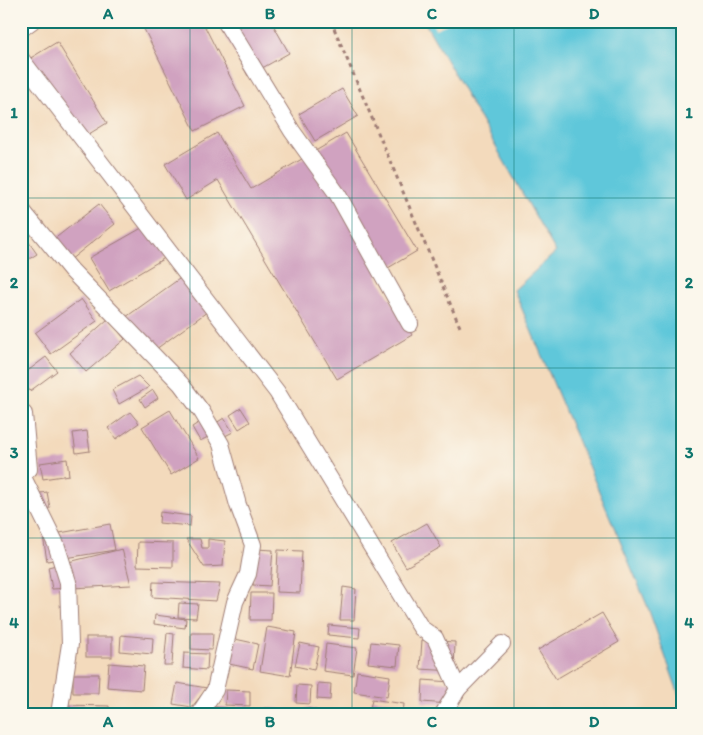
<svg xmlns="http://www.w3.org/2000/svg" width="703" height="735" font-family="Itim,sans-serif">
<rect width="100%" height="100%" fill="#fbf7ec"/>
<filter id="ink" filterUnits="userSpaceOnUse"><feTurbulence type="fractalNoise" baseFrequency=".02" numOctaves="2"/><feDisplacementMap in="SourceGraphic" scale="10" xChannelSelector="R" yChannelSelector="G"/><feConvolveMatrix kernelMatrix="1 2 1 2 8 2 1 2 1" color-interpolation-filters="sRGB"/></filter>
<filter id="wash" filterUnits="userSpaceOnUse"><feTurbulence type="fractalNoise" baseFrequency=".0096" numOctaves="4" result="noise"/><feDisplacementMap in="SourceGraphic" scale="20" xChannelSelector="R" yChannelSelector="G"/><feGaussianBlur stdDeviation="1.12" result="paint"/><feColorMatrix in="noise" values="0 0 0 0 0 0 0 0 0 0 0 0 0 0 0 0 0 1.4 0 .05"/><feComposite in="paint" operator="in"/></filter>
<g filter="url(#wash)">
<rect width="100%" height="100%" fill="#f3dabc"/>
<path fill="#5ec7da" stroke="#547382" d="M424,21H682V703L647,605L514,290L556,252Z"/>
<path fill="#f3dabc" d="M431,21H454L435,29Z"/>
<g id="blocks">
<g fill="#d0a2c0">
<path d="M140,21H202L245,106L195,131Z"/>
<path d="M217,21H271L289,53L248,76Z"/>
<path d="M57,42L107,123L79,140L29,59Z"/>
<path d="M342,89L358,116L315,141L299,114Z"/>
<path d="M217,133L251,189L346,133L417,251L376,275L412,335L337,379L218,180L186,200L165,164Z"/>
<path d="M99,204L115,224L70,260L53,240Z"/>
<path d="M154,221L173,253L109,291L89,258Z"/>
<path d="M21,231L37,254L21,264Z"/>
<path d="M186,274L211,309L152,352L126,317Z"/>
<path d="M81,299L97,321L51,354L35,333Z"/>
<path d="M108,319L125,339L86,372L70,353Z"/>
<path d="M46,357L57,371L30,391L21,379V376Z"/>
<path d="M138,376L149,387L119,404L112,390Z"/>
<path d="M153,390L158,398L145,407L140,399Z"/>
<path d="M241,408L250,422L239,429L230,415Z"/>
<path d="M170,410L199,458L171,475L142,427Z"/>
<path d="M130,412L139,423L116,439L108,428Z"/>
<path d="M224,418L233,432L221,438L213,425Z"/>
<path d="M203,420L212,435L200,441L192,427Z"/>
<path d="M87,431L90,451L76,453L73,433Z"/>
<path d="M67,459L69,475L43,479L40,463Z"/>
<path d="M47,492L50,508L25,512L22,496Z"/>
<path d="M160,512L191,516L190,526L159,523Z"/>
<path d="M427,523L441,547L406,567L392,543Z"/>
<path d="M110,524L115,550L47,561L43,536Z"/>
<path d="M186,539H200L202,548H208V539L225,541L223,566L204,567Z"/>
<path d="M138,542L173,543V567L137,566Z"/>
<path d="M122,549L131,585L52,589L48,567Z"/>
<path d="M256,549L273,550L270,586L253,585Z"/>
<path d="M278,550L302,551L300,593L276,592Z"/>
<path d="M153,582L220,584L216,601L152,597Z"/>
<path d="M343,587L356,589L354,620H340Z"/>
<path d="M251,593H272L271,620H250Z"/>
<path d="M179,603L198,604L196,618L178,617Z"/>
<path d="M602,613L619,642L556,679L538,650Z"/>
<path d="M155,615L186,619L185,628L154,624Z"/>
<path d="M329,625L360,628L359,638L328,635Z"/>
<path d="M267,627L296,632L290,676L260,671Z"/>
<path d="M167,633L174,634L172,665H164Z"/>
<path d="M191,633H213L212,650L191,649Z"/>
<path d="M121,635L153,638L152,654L120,651Z"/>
<rect x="86" y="637" width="26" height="20"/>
<path d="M235,639L258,644L253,669L229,664Z"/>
<path d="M422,640L455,642L454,671L420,669Z"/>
<path d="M371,642L399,645L397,666L368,663Z"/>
<path d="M300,643L319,647L314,670L295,666Z"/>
<path d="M326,644L357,648L353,675L323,671Z"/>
<path d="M184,653L208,654L207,670L183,668Z"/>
<path d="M109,663L144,666L142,690L107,687Z"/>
<path d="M357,671L390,676L387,697L354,692Z"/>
<path d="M73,674H99L98,693H73Z"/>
<path d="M423,680L451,682L449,704L422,702Z"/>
<path d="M177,683L207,688L192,707L173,704Z"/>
<path d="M318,683L331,684L330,700L317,699Z"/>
<path d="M297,685L311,686L310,704L296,703Z"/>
<path d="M226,690L250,691V706L225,705Z"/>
<path d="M372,699L404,704L403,714H369Z"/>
<path d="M65,705L109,706V714H65Z"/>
<path d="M207,706L233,709L232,714H206Z"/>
<path d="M264,708L281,709L280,714H264Z"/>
<path d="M306,708L328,713V714H305Z"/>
</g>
</g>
</g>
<g filter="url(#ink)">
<use href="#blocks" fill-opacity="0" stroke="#9e7c74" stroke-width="1"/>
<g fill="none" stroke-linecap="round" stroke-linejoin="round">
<defs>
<g id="minor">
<path d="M225,21L292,131L338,195L410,324"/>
<path d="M21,29L32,21"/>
<path d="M21,59L277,392L421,628L435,638L458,689"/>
<path d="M21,209L71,270L181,384L202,412L221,444L238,505L253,545L248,574L235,602L215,690L199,714"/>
<path d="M21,414H24L29,469L21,473"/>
<path d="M21,473L56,544L68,582L70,644L59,714"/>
<path d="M443,714L458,689L502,644"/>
</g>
</defs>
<use href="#minor" stroke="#9e7c74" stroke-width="18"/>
<path stroke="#9e7c74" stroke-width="3" stroke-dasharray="4 4" stroke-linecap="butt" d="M331,21L460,327"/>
<use href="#minor" stroke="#fff" stroke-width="16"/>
</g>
</g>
<path fill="none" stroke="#0f766e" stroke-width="1" stroke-opacity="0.55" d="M190,21V714M352,21V714M514,21V714M21,198H682M21,368H682M21,538H682"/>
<rect width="703" height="735" fill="none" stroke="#fbf7ec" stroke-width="55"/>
<rect x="28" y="28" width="648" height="680" fill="none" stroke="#0f766e" stroke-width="2"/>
<g font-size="16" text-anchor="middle" font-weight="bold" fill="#0f766e">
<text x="108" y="19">A</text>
<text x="270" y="19">B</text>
<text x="432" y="19">C</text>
<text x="594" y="19">D</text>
<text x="14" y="118">1</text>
<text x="689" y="118">1</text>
<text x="14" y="288">2</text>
<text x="689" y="288">2</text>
<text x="14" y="458">3</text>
<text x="689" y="458">3</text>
<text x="14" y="628">4</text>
<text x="689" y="628">4</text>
<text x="108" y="727">A</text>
<text x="270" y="727">B</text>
<text x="432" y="727">C</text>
<text x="594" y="727">D</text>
</g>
</svg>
